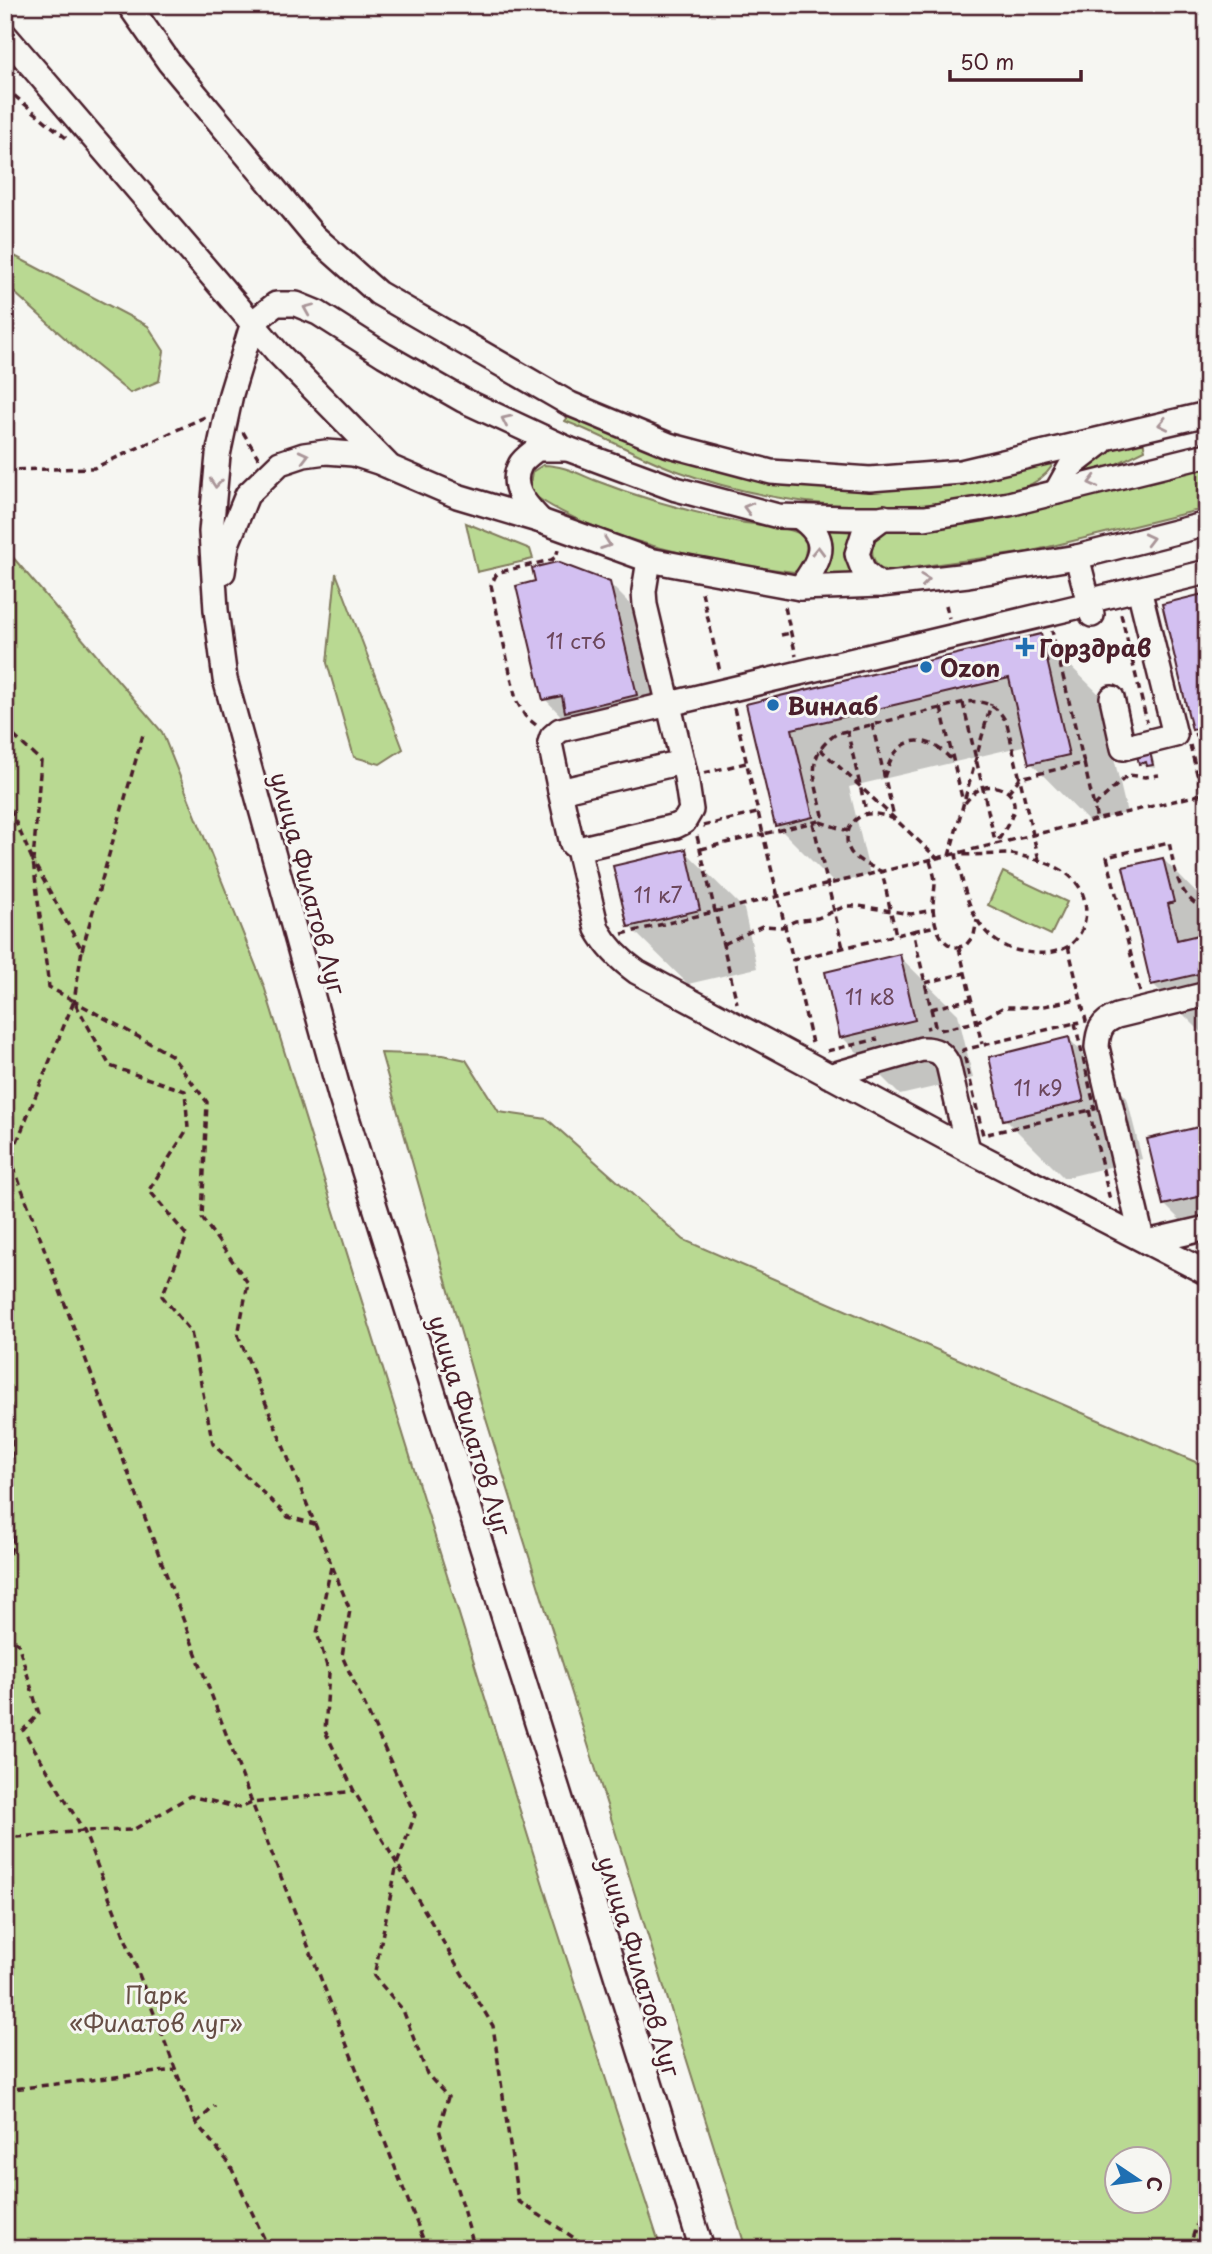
<svg xmlns="http://www.w3.org/2000/svg" width="1212" height="2254" font-family="'Playpen Sans',sans-serif">
<rect width="100%" height="100%" fill="#f6f6f2"/>
<filter id="ink" filterUnits="userSpaceOnUse"><feTurbulence type="fractalNoise" baseFrequency=".0143" numOctaves="2"/><feDisplacementMap in="SourceGraphic" scale="14" xChannelSelector="R" yChannelSelector="G"/><feConvolveMatrix kernelMatrix="1 2 1 2 8 2 1 2 1" color-interpolation-filters="sRGB"/></filter>
<g filter="url(#ink)">
<g fill="#b9d992" stroke="#827c5e" stroke-width="2" fill-rule="evenodd">
<path d="M5,251L148,326L164,351L159,381L130,393L88,359L5,284Z"/>
<path d="M569,416L684,461L767,481L845,489L935,485L1049,463L1052,466C1037,490 1003,493 976,498C875,516 769,505 672,469C636,455 601,435 565,421Z"/>
<path d="M1143,440L1145,450L1106,469L1080,475V471L1107,448Z"/>
<path d="M543,465C562,465 577,473 594,480C640,498 686,511 735,521C756,526 784,525 803,535L807,544L803,566L794,572C712,562 601,542 532,494L530,484L532,472Z"/>
<path d="M1207,466V508L1028,552L887,571L879,568C868,554 871,542 882,529Z"/>
<path d="M466,523L530,549L533,559L477,572Z"/>
<path d="M826,530L855,532L846,551L853,575H821C832,562 837,544 826,530Z"/>
<path d="M5,548L162,732L264,986L549,1904L661,2249H5Z"/>
<path d="M336,573L403,749L380,764L354,757L327,663Z"/>
<path d="M1003,872L1067,902L1051,935L988,905Z"/>
<path d="M381,1053L443,1055L466,1060L499,1112L547,1119L684,1240L1207,1467V2249H746L481,1403ZM1118,2160H1160V2202H1118Z"/>
</g>
<g fill="#0003">
<path d="M609,583L633,607L659,718L568,723L545,699Z"/>
<path d="M1207,594V742L1193,729Z"/>
<path d="M1040,636L1099,694L1127,813L1089,822L1031,763L1027,745L849,787L870,875L835,884L776,825L748,705Z"/>
<path d="M1148,750L1152,753L1155,768L1144,766L1141,763Z"/>
<path d="M685,851L744,909L757,968L688,984L629,926Z"/>
<path d="M1163,859L1207,904V1038L1153,984Z"/>
<path d="M899,956L958,1014L973,1078L900,1095L842,1037Z"/>
<path d="M1069,1039L1127,1098L1142,1159L1064,1178L1005,1119Z"/>
<path d="M1207,1127V1247L1164,1204Z"/>
</g>
<g fill="#d3c0f1" stroke="#4a1f2b" stroke-width="2">
<path d="M557,562L610,582L637,695L565,712L562,696L543,700L516,586L535,581L532,568Z"/>
<path d="M1207,593V726L1192,730L1162,604Z"/>
<path d="M1041,634L1069,755L1029,764L1009,678L792,729L813,817L775,826L746,704Z"/>
<path d="M1149,748L1153,765L1147,766L1146,762L1139,764L1136,751Z"/>
<path d="M686,849L700,910L628,927L613,866Z"/>
<path d="M1163,858L1174,902L1168,904L1177,940L1207,933V972L1151,985L1123,867Z"/>
<path d="M900,954L915,1020L840,1038L825,972Z"/>
<path d="M1069,1037L1084,1101L1003,1120L989,1057Z"/>
<path d="M1207,1125V1195L1163,1205L1147,1139Z"/>
</g>
<g fill="none" stroke-linecap="round" stroke-linejoin="round">
<defs>
<g id="minor">
<path d="M129,5L169,62L314,236L378,293L570,404L669,445L771,472L870,479L961,472L1207,414"/>
<path d="M5,35L277,352L387,464"/>
<path d="M568,449L463,400L384,355L318,313L296,304H276L261,316L250,332L231,394L218,455L211,532L216,610L225,679L340,1095L702,2249"/>
<path d="M1056,492L1070,467L1101,443"/>
<path d="M799,517C833,540 820,561 800,588"/>
<path d="M541,521C527,506 508,488 520,465C523,459 532,453 537,449H568L676,489L778,516L848,518H925L1009,504L1207,455"/>
<path d="M1077,557L1092,615"/>
<path d="M649,560L644,591L645,605L686,777L691,810L684,822L676,826L578,849L597,929C607,947 620,960 637,972L968,1150L1207,1273"/>
<path d="M223,572L227,544L247,495L280,463L304,455L326,452L353,454L378,462L457,496L541,521L649,560L800,588L880,585L968,575L1077,557L1207,524"/>
<path d="M880,585L864,572L857,554L864,532L884,517"/>
<path d="M1088,601L1207,572"/>
<path d="M1112,698L1123,748L1175,735L1139,589"/>
<path d="M560,791L550,743L552,737L560,730L1089,604"/>
<path d="M578,849L572,844L560,791L682,762"/>
<path d="M829,1076L922,1049C935,1049 942,1052 948,1064L968,1150"/>
<path d="M1142,1239L1097,1047C1098,1031 1101,1022 1117,1016L1207,994"/>
<path d="M1147,1242L1207,1228"/>
</g>
</defs>
<use href="#minor" stroke="#4a1f2b" stroke-width="28"/>
<g stroke="#4a1f2b" stroke-width="3.5" stroke-dasharray="7 5" stroke-linecap="butt">
<path d="M5,88L66,138"/>
<path d="M243,432L259,459"/>
<path d="M5,470L94,468L207,416"/>
<path d="M702,592L720,672"/>
<path d="M946,605L949,618"/>
<path d="M785,607L796,656"/>
<path d="M1121,614L1147,722"/>
<path d="M781,635L790,633"/>
<path d="M963,703L996,845"/>
<path d="M734,708L763,834L819,821L823,815C815,781 803,755 838,733L965,702C985,700 998,705 1007,724L1039,860"/>
<path d="M941,708L963,802"/>
<path d="M872,724L894,817"/>
<path d="M536,725L525,716L516,700L491,585L496,575L500,572L551,560L556,557L558,550"/>
<path d="M5,728L41,761L33,861L82,950L74,1001L171,1055L207,1102L202,1218L248,1283L238,1335L350,1610L342,1656L415,1815L397,1864L493,2026L518,2201L591,2249"/>
<path d="M847,730L867,815"/>
<path d="M1194,735L1207,731"/>
<path d="M1190,745L1202,794"/>
<path d="M820,749L938,859"/>
<path d="M1084,763L1097,820"/>
<path d="M704,773L746,763"/>
<path d="M884,777C887,770 889,762 893,756C910,730 938,742 953,762"/>
<path d="M1008,792L1020,778L1084,763L1052,631"/>
<path d="M5,798L33,861L49,987L74,1001L110,1066L185,1091L188,1128L149,1190L187,1236L162,1296L191,1332L213,1444L288,1517L315,1524"/>
<path d="M965,803C969,798 975,791 982,788C997,783 1016,791 1014,808C1012,821 1002,833 996,844"/>
<path d="M1094,806L1128,775L1145,777L1159,775"/>
<path d="M894,819C883,815 872,811 861,816C847,823 842,843 853,855C860,862 873,867 882,872L896,935"/>
<path d="M820,822L848,831"/>
<path d="M813,823L843,948"/>
<path d="M703,826L757,813"/>
<path d="M697,836L737,1003"/>
<path d="M701,849L763,834L793,960"/>
<path d="M1011,854C1034,858 1064,865 1078,885C1091,904 1088,934 1067,947C1053,955 1035,954 1020,951C1002,948 987,936 978,921C965,901 962,877 956,855Z"/>
<path d="M949,856L991,704"/>
<path d="M930,861C932,868 935,876 935,883C935,890 933,898 933,905C933,924 942,955 966,945L974,935L977,920"/>
<path d="M913,931L936,926"/>
<path d="M622,934L1207,793"/>
<path d="M724,944L762,926L782,927L795,921L818,918L846,906H859L911,914L933,910"/>
<path d="M1068,946L1086,1021L1075,1023"/>
<path d="M959,948L982,1044"/>
<path d="M82,950L144,731"/>
<path d="M925,983L965,973"/>
<path d="M1140,992L1107,857L1169,842C1175,870 1177,898 1207,910"/>
<path d="M931,1009L971,999"/>
<path d="M1075,1023L1095,1109L983,1135L963,1050Z"/>
<path d="M940,1030L976,1022L1004,1007H1040L1080,998"/>
<path d="M812,1043L793,960L913,931L935,1026L926,1028"/>
<path d="M827,1051L878,1039"/>
<path d="M1089,1110L1110,1200"/>
<path d="M5,1144L252,1803L427,2249"/>
<path d="M5,1162L10,1159L74,1001"/>
<path d="M5,1368L11,1409L13,1545L5,1567"/>
<path d="M331,1567L317,1633L329,1673L325,1731L354,1791L397,1864L374,1976L403,2010L427,2074L448,2097L439,2129L475,2249"/>
<path d="M5,1633L18,1643L39,1714L23,1730L84,1831L196,2123L229,2163L269,2249"/>
<path d="M5,1832L18,1837L84,1831L133,1830L190,1796L240,1808L252,1803L354,1791"/>
<path d="M5,2090L175,2070"/>
<path d="M196,2123L215,2106"/>
<path d="M1189,2249L1207,2191"/>
</g>
<use href="#minor" stroke="#f6f6f2" stroke-width="23"/>
</g>
<defs><path id="oneway-chevron" d="M-2-3.5L2.5 0L-2 3.5" fill="none" stroke-width="1.6" stroke-linecap="round" stroke-linejoin="round" transform="scale(1.75)"/></defs>
<g stroke="#a99598">
<use href="#oneway-chevron" transform="translate(308 309) rotate(-157)"/>
<use href="#oneway-chevron" transform="translate(506 420) rotate(-155)"/>
<use href="#oneway-chevron" transform="translate(1163 424) rotate(168)"/>
<use href="#oneway-chevron" transform="translate(304 456) rotate(-14)"/>
<use href="#oneway-chevron" transform="translate(1093 482) rotate(166)"/>
<use href="#oneway-chevron" transform="translate(216 483) rotate(95)"/>
<use href="#oneway-chevron" transform="translate(748 508) rotate(-165)"/>
<use href="#oneway-chevron" transform="translate(1149 539) rotate(-14)"/>
<use href="#oneway-chevron" transform="translate(606 544) rotate(20)"/>
<use href="#oneway-chevron" transform="translate(818 551) rotate(-89)"/>
<use href="#oneway-chevron" transform="translate(925 580) rotate(-7)"/>
</g>
</g>
<g fill="#1f6fb2" stroke="#f6f6f2" stroke-width="2.5">
<path d="M1021.5 636.5h7v7h7v7h-7v7h-7v-7h-7v-7h7z"/>
<circle cx="926" cy="667" r="7"/>
<circle cx="773" cy="705" r="7"/>
</g>
<g text-anchor="middle" dominant-baseline="central" stroke-width="6" stroke-linejoin="round" paint-order="stroke">
<g font-size="21" fill="#6c475c">
<text x="576" y="640">11 ст6</text>
<text x="658" y="894">11 к7</text>
<text x="870" y="996">11 к8</text>
<text x="1038" y="1087">11 к9</text>
</g>
<g font-size="24" font-weight="bold" fill="#4a1f2b" stroke="#f6f6f2" text-anchor="start">
<text x="1039" y="647">Горздрав</text>
<text x="940" y="667">Ozon</text>
<text x="787" y="705">Винлаб</text>
</g>
<g font-size="24" fill="#4a1f2b" stroke="#f6f6f2">
<text transform="translate(309 883) rotate(75)">улица Филатов Луг</text>
<text transform="translate(471 1425) rotate(73)">улица Филатов Луг</text>
<text transform="translate(640 1966) rotate(73)">улица Филатов Луг</text>
</g>
<g font-size="24" fill="#664e45" stroke="#f6f6f2">
<text x="156" y="1994">Парк<tspan x="156" dy="28">«Филатов луг»</tspan></text>
</g>
</g>
<rect width="1212" height="2254" fill="none" stroke="#f6f6f2" stroke-width="28"/>
<rect x="14" y="14" width="1184" height="2226" fill="none" stroke="#4a1f2b" stroke-width="2.5" filter="url(#ink)"/>
<g transform="translate(1138 2180) rotate(103)"><circle r="33" fill="#f6f6f2" stroke="#b1a0a2" stroke-width="2"/>
<path d="M0-5L12 26L0 18L-12 26Z" fill="#1f6fb2"/>
<text y="-10" font-size="19" font-weight="bold" text-anchor="middle" fill="#4a1f2b">С</text>
</g>
<path d="M950 70v10h131v-10" fill="none" stroke="#4a1f2b" stroke-width="3.5"/>
<text x="960" y="70" font-size="21" fill="#4a1f2b" stroke="#f6f6f2" stroke-width="5" paint-order="stroke">50 m</text>
</svg>
